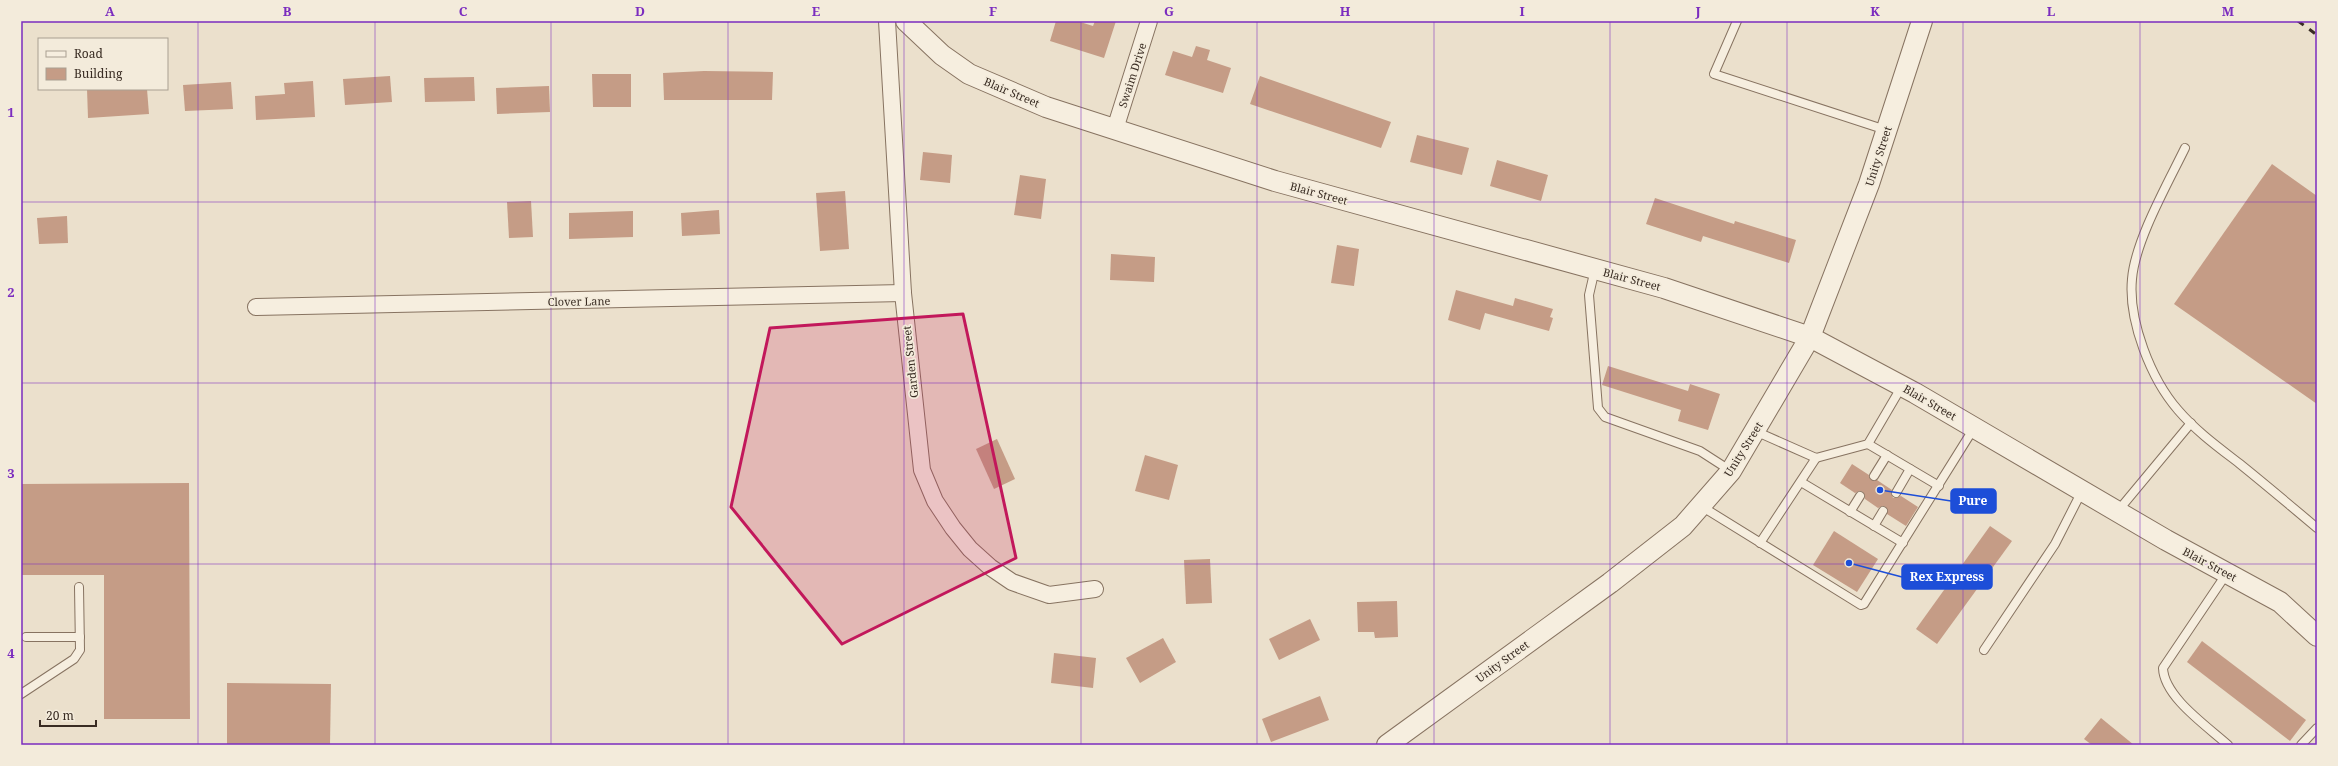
<svg xmlns="http://www.w3.org/2000/svg" width="2338" height="766" viewBox="0 0 2338 766" font-family="'Noto Serif',serif">
<style>
.building{fill:#c59c86}
.lines{fill:none;stroke-linecap:round;stroke-linejoin:round}
.service-casing{stroke:#877361;stroke-width:10}
.minor-casing{stroke:#877361;stroke-width:18}
.tertiary-casing{stroke:#877361;stroke-width:22}
.service{stroke:#f6eedf;stroke-width:8}
.minor{stroke:#f6eedf;stroke-width:16}
.tertiary{stroke:#f6eedf;stroke-width:20}
.rail{stroke:#392c23;stroke-width:3;stroke-dasharray:7 7;stroke-linecap:butt}
.marked{fill:#c2185b;fill-opacity:0.2;stroke:#c2185b;stroke-width:3;stroke-linejoin:round}
.grid{fill:none;stroke:#7b2cbf;stroke-width:1;stroke-opacity:0.55}
.labels{text-anchor:middle;dominant-baseline:central;stroke-width:3.5;stroke-linejoin:round;paint-order:stroke}
.street-label{font-size:11px;fill:#392c23;stroke:#f3ebdb}
.leader{fill:none;stroke:#1d4ed8;stroke-width:1.5}
.callout-dot{fill:#1d4ed8;stroke:#f3ebdb;stroke-width:1.5}
.callout{fill:#1d4ed8;stroke:#1d4ed8;stroke-width:1.5}
.callout-label{font-size:12px;text-anchor:middle;font-weight:bold;fill:#fff}
.neatline{fill:none;stroke:#7b2cbf;stroke-width:1.5}
.grid-label{font-size:13px;text-anchor:middle;font-weight:bold;fill:#7b2cbf}
</style>
<rect width="100%" height="100%" fill="#ebe0cc"/>
<g class="building">
<polygon points="1056,21 1077,21 1093,26 1095,21 1116,21 1104,58 1050,41"/>
<polygon points="1196,46 1210,50 1207,60 1231,68 1223,93 1165,75 1173,51 1192,57"/>
<polygon points="704,71 773,72 772,100 664,100 663,73"/>
<polygon points="592,74 631,74 631,107 593,107"/>
<polygon points="390,76 392,102 345,105 343,79"/>
<polygon points="1260,76 1391,122 1381,148 1250,104"/>
<polygon points="474,77 475,101 425,102 424,78"/>
<polygon points="313,81 315,117 256,120 255,96 285,94 284,83"/>
<polygon points="231,82 233,109 185,111 183,85"/>
<polygon points="549,86 550,112 497,114 496,88"/>
<polygon points="87,89 147,89 149,114 88,118"/>
<polygon points="1417,135 1469,148 1462,175 1410,162"/>
<polygon points="923,152 952,155 950,183 920,180"/>
<polygon points="1497,160 1548,175 1541,201 1490,186"/>
<polygon points="2272,164 2317,196 2317,404 2174,304"/>
<polygon points="1020,175 1046,179 1041,219 1014,215"/>
<polygon points="845,191 849,249 820,251 816,193"/>
<polygon points="1655,198 1734,224 1735,221 1796,240 1789,263 1703,236 1701,242 1646,224"/>
<polygon points="531,201 533,237 509,238 507,202"/>
<polygon points="719,210 720,234 682,236 681,213"/>
<polygon points="633,211 633,237 569,239 569,213"/>
<polygon points="67,216 68,243 39,244 37,218"/>
<polygon points="1337,245 1359,249 1354,286 1331,283"/>
<polygon points="1111,254 1155,257 1154,282 1110,280"/>
<polygon points="1456,290 1513,306 1515,298 1553,309 1550,317 1553,318 1549,331 1485,313 1480,330 1448,320"/>
<polygon points="1608,366 1688,391 1690,384 1720,394 1708,430 1678,421 1681,410 1602,385"/>
<polygon points="997,439 1015,479 994,489 976,449"/>
<polygon points="1145,455 1178,465 1169,500 1135,491"/>
<polygon points="1852,464 1869,475 1871,480 1877,480 1892,490 1891,493 1893,498 1896,498 1901,496 1918,507 1906,526 1887,514 1886,507 1883,506 1878,508 1865,499 1863,492 1860,491 1855,493 1840,483"/>
<polygon points="189,483 190,719 104,719 104,575 21,575 21,484"/>
<polygon points="1990,526 2012,541 1937,644 1916,629"/>
<polygon points="1834,531 1878,559 1857,592 1813,565"/>
<polygon points="1210,559 1212,603 1186,604 1184,560"/>
<polygon points="1397,601 1398,637 1375,638 1374,632 1358,632 1357,602"/>
<polygon points="1310,619 1320,640 1279,660 1269,639"/>
<polygon points="1163,638 1176,662 1140,683 1126,658"/>
<polygon points="2202,641 2306,720 2290,741 2187,662"/>
<polygon points="1054,653 1096,658 1093,688 1051,683"/>
<polygon points="227,683 331,684 330,745 227,745"/>
<polygon points="1320,696 1329,720 1271,742 1262,719"/>
<polygon points="2101,718 2134,745 2092,745 2084,739"/>
</g>
<g class="lines">
<defs>
<g id="service">
<polyline points="1737,21 1714,74 1886,130"/>
<path d="M 2185,148 C 2168,183 2135,241 2132,279 C 2128,321 2151,379 2178,410 C 2196,431 2218,447 2240,464 C 2266,485 2291,506 2317,528"/>
<polyline points="1595,269 1589,295 1598,408 1605,417 1700,451 1731,471"/>
<polyline points="1755,431 1816,458 1868,444 1902,386"/>
<polyline points="1868,444 1939,486"/>
<polyline points="1874,476 1887,455"/>
<polyline points="1801,482 1903,543"/>
<polyline points="1896,493 1910,469"/>
<polyline points="1701,506 1861,605 1864,604 1974,428"/>
<polyline points="1850,512 1860,496"/>
<polyline points="2117,512 2191,423"/>
<polyline points="1874,526 1883,511"/>
<polyline points="1760,543 1816,458"/>
<path d="M 2227,573 L 2163,668 C 2164,697 2207,726 2228,745"/>
<polyline points="26,637 80,637"/>
<polyline points="1984,650 2055,544 2082,491"/>
<polyline points="21,694 74,659 80,650 79,587"/>
<polyline points="2301,745 2317,728"/>
</g>
<g id="minor">
<polyline points="887,21 903,293 922,470 935,501 953,528 970,549 990,567 1012,582 1049,595 1095,589"/>
<polyline points="1115,129 1149,21"/>
<polyline points="256,307 903,293"/>
</g>
<g id="tertiary">
<polyline points="906,21 942,55 969,74 1046,107 1275,181 1664,288 1810,337 1915,393 2166,540 2280,602 2317,636"/>
<polyline points="1387,745 1610,583 1683,526 1731,471 1810,337 1869,184 1922,21"/>
</g>
</defs>
<use href="#service" class="service-casing"/>
<use href="#minor" class="minor-casing"/>
<use href="#tertiary" class="tertiary-casing"/>
<use href="#service" class="service"/>
<use href="#minor" class="minor"/>
<use href="#tertiary" class="tertiary"/>
<g class="rail">
<polyline points="2298,21 2317,35"/>
<polyline points="2316,21 2317,22"/>
</g>
</g>
<path class="marked" d="M 963,314 L 1016,558 L 842,644 L 731,507 L 770,328 Z"/>
<path class="grid" d="M 198,21 L 198,745M 375,21 L 375,745M 551,21 L 551,745M 728,21 L 728,745M 904,21 L 904,745M 1081,21 L 1081,745M 1257,21 L 1257,745M 1434,21 L 1434,745M 1610,21 L 1610,745M 1787,21 L 1787,745M 1963,21 L 1963,745M 2140,21 L 2140,745M 21,202 L 2317,202M 21,383 L 2317,383M 21,564 L 2317,564"/>
<g class="labels">
<g class="street-label">
<text transform="translate(1132 75) rotate(-72)">Swaim Drive</text>
<text transform="translate(1012 92) rotate(23)">Blair Street</text>
<text transform="translate(1878 156) rotate(-72)">Unity Street</text>
<text transform="translate(1319 193) rotate(15)">Blair Street</text>
<text transform="translate(1632 279) rotate(15)">Blair Street</text>
<text transform="translate(579 301) rotate(-1)">Clover Lane</text>
<text transform="translate(910 362) rotate(-96)">Garden Street</text>
<text transform="translate(1930 402) rotate(30)">Blair Street</text>
<text transform="translate(1743 449) rotate(-58)">Unity Street</text>
<text transform="translate(2210 564) rotate(28)">Blair Street</text>
<text transform="translate(1502 661) rotate(-36)">Unity Street</text>
</g>
</g>
<path class="leader" d="M1880 490L1951 501M1849 563L1902 577"/>
<g class="callout-dot">
<circle cx="1880" cy="490" r="4"/>
<circle cx="1849" cy="563" r="4"/>
</g>
<g class="callout">
<rect x="1951" y="489" width="45" height="24" rx="4"/>
<rect x="1902" y="565" width="90" height="24" rx="4"/>
</g>
<g class="callout-label">
<text x="1973" y="505">Pure</text>
<text x="1947" y="581">Rex Express</text>
</g>
<rect width="2338" height="766" fill="none" stroke="#f3ebdb" stroke-width="44"/>
<rect x="38" y="38" width="130" height="52" fill="#f3ebdb" stroke="#a99f91"/>
<rect x="46" y="51" width="20" height="6" fill="#f6eedf" stroke="#a99f91"/>
<text x="74" y="58" font-size="12" fill="#392c23">Road</text>
<rect x="46" y="68" width="20" height="12" fill="#c59c86" stroke="#a99f91"/>
<text x="74" y="78" font-size="12" fill="#392c23">Building</text>
<path d="M40 720v6h56v-6" fill="none" stroke="#392c23" stroke-width="2"/>
<text x="46" y="720" font-size="12" fill="#392c23" stroke="#f3ebdb" stroke-width="3" paint-order="stroke">20 m</text>
<rect x="22" y="22" width="2294" height="722" class="neatline"/>
<g class="grid-label">
<text x="110" y="16">A</text>
<text x="287" y="16">B</text>
<text x="463" y="16">C</text>
<text x="640" y="16">D</text>
<text x="816" y="16">E</text>
<text x="993" y="16">F</text>
<text x="1169" y="16">G</text>
<text x="1345" y="16">H</text>
<text x="1522" y="16">I</text>
<text x="1698" y="16">J</text>
<text x="1875" y="16">K</text>
<text x="2051" y="16">L</text>
<text x="2228" y="16">M</text>
<text x="11" y="117">1</text>
<text x="11" y="297">2</text>
<text x="11" y="478">3</text>
<text x="11" y="658">4</text>
</g>
</svg>
